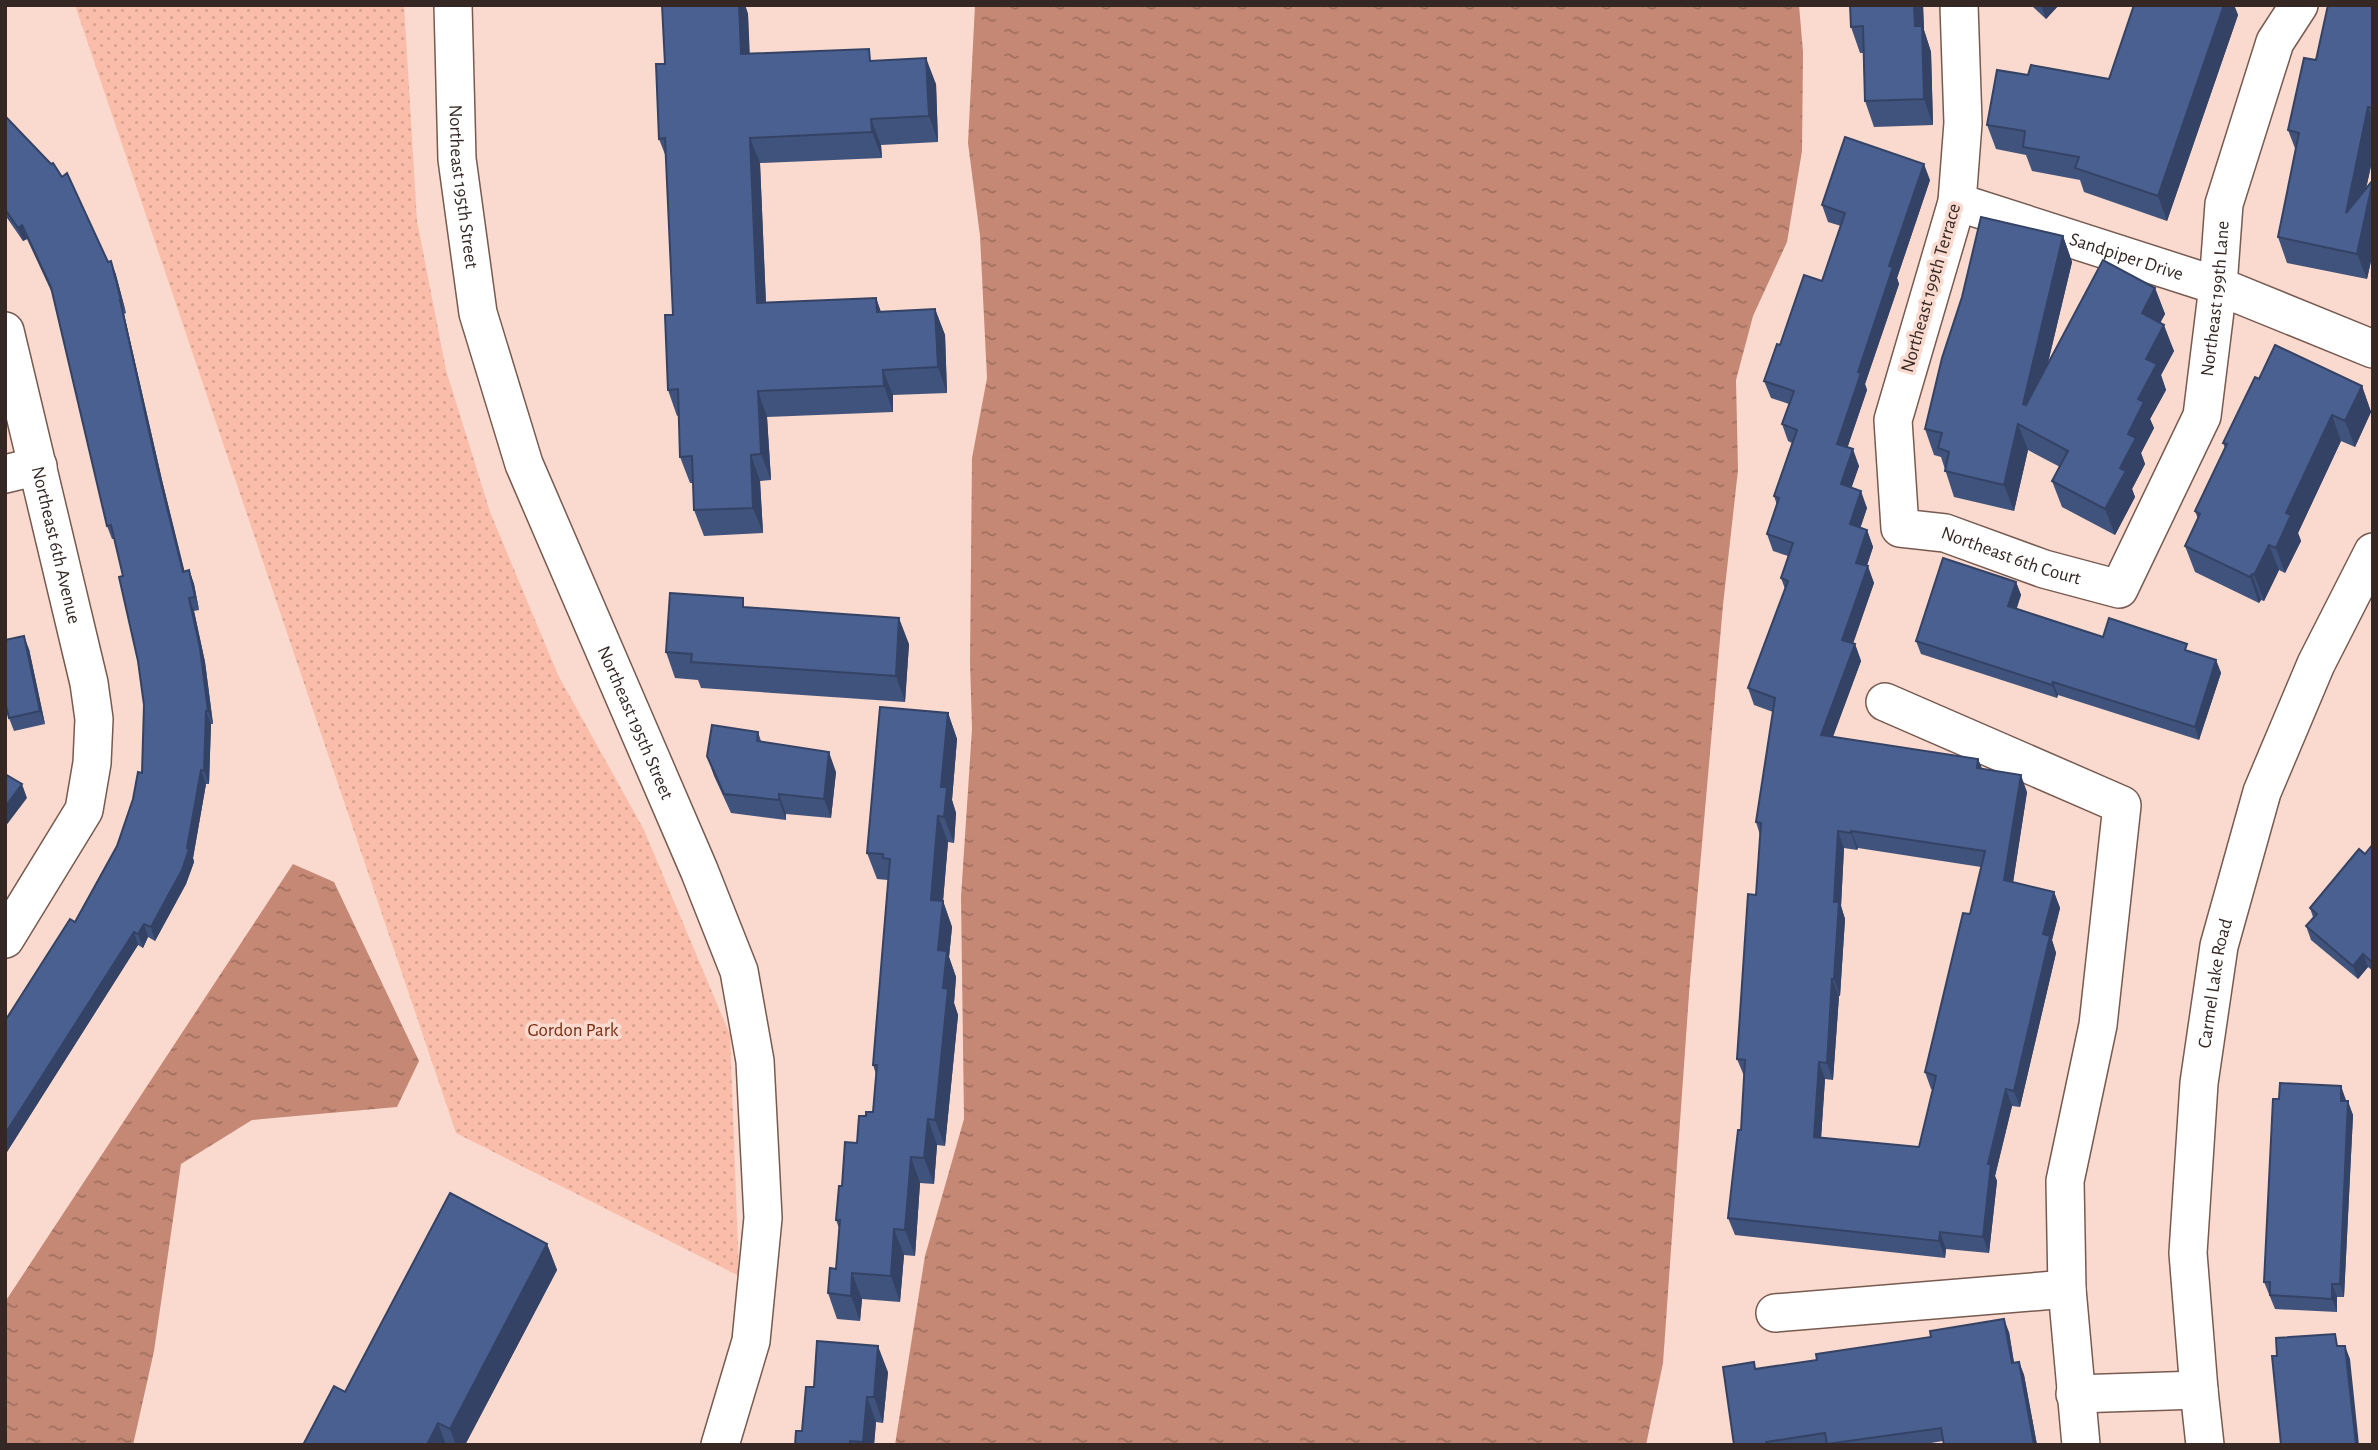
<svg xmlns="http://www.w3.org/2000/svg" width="2378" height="1450" viewBox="0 0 2378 1450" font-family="'Alegreya Sans',sans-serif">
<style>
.grass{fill:url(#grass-dots)}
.water{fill:url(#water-ripples)}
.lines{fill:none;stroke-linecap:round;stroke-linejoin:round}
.minor-casing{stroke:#775b51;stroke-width:40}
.minor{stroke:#fff;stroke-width:37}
.wall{fill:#40537c;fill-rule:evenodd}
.shaded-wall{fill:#344365}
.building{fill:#4a6090;stroke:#344365;stroke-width:2;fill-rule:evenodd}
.labels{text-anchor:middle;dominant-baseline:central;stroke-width:7;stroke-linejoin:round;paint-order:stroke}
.street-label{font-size:19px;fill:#352824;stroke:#fad9ce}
.park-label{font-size:19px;fill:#782d13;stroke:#fad9ce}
</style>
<defs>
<pattern id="grass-dots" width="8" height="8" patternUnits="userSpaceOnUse" patternTransform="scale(1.75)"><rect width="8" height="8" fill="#f9bda9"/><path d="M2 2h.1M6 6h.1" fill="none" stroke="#d6a291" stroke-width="1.8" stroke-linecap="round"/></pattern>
<pattern id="water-ripples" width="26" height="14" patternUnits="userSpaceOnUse" patternTransform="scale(1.75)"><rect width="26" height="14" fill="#c58874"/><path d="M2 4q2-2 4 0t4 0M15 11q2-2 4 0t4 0" fill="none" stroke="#a16f5f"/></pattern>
</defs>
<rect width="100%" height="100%" fill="#fad9ce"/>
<polygon class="grass" points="75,5 404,5 417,221 446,370 490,512 558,675 644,830 730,1035 739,1276 456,1133"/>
<g class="water">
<polygon points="975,5 1799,5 1803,52 1802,151 1787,242 1753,316 1736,380 1738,470 1723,605 1690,980 1663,1363 1646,1445 895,1445 925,1256 964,1119 961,897 972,729 970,662 972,458 987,378 980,236 968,143"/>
<polygon points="293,864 334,882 419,1061 397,1107 252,1120 181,1164 154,1351 133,1445 5,1445 5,1302"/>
</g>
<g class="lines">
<defs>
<g id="minor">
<path id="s1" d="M 453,5 L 457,159 L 478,313 L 524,464 L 699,870 L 739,971 L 755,1061 L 763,1218 L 751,1341 L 720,1445"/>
<path id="s2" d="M 1959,5 L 1963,123 L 1957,202 L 1893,420 L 1900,528 L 1945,533 L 2044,569 L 2119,589 L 2202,416 L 2218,286 L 2224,204 L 2275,42 L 2299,5"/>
<path id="s3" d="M 1957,202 L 2218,286 L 2373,349"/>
<path id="s4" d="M 5,331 L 89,683 L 94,719 L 92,763 L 84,810 L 5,939"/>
<polyline points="5,474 38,466"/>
<polyline points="1885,702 2122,805 2098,1025 2065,1181 2067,1289 2081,1445"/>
<polyline points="1775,1313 2067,1289"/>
<polyline points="2075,1394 2199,1390"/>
<path id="s5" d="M 2205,1445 L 2199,1390 L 2188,1253 L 2199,1083 L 2219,946 L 2262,792 L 2316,664 L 2373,552"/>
</g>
</defs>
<use href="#minor" class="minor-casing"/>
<use href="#minor" class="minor"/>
</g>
<g class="wall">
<polygon points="662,5 745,5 748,14 749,54 873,61 936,84 938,142 881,145 882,158 760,163 766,303 876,298 881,312 935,309 945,335 947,393 893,395 893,412 767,417 771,480 760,481 763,533 704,536 694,510 693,483 690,483 680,457 679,415 677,416 668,390 673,315 666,157 659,139 665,64"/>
<polygon points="1923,5 1924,30 1931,52 1933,125 1874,127 1865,101 1863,53 1860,53 1851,27"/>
<polygon points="2031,5 2059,5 2046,19"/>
<polygon points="2134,5 2234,5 2238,15 2167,221 2084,192 2080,180 2032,171 2026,155 1996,149 1987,125 2028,75 2109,79"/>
<polygon points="2373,5 2373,157 2366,188 2373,180 2373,252 2367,279 2287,263 2278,237 2296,151 2288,130 2316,60"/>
<polygon points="5,116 108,262 111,261 116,275 126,313 124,314 162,480 184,571 189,570 194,584 199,610 194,611 205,662 213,724 211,724 209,784 206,784 193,858 194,862 186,884 155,941 148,937 143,948 138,945 5,1155 5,1021 75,922 117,846 142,773 144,705 138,661 123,576 115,539 112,539 107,526 52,293 27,239 23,241 5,215"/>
<path d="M 1930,180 L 1897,278 L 1899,284 L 1865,384 L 1867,390 L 1847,448 L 1859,466 L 1851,488 L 1867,508 L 1860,528 L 1867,530 L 1873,547 L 1867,566 L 1874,583 L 1853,644 L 1855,644 L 1861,661 L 1833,737 L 1978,759 L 1982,769 L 2027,792 L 2013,882 L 2054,892 L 2060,908 L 2052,940 L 2056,953 L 2020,1107 L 2012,1106 L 1995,1176 L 1997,1181 L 1989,1253 L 1946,1249 L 1945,1258 L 1735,1235 L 1728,1218 L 1741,1130 L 1744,1076 L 1737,1059 L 1756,895 L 1760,835 L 1756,822 L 1773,712 L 1754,705 L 1748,688 L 1785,589 L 1781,578 L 1788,556 L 1773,551 L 1767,534 L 1777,505 L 1774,496 L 1792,443 L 1788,441 L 1782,424 L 1789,404 L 1771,398 L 1764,381 L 1780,345 L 1822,281 L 1841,226 L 1828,222 L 1822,205 ZM 1844,848 L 1857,850 L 1858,848 L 1981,867 L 1970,914 L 1925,1072 L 1931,1089 L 1933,1090 L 1919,1147 L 1821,1138 L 1825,1079 L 1833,1080 L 1839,996 L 1840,996 L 1845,919 L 1841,906 Z"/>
<polygon points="2063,236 2072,262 2048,363 2155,288 2165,314 2160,322 2174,351 2161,375 2166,390 2150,419 2154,428 2141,453 2145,464 2132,489 2135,497 2115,535 2062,507 2052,481 2060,467 2028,450 2014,511 1954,497 1941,457 1934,455 1925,429"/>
<polygon points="2259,379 2362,386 2371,412 2355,447 2341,441 2298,533 2301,541 2285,573 2279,570 2264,601 2261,600 2259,603 2195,572 2185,546 2198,519 2195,511 2225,448 2223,443"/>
<polygon points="2016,582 2021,595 2016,609 2103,637 2190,652 2216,660 2221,673 2199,740 2058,695 2057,698 1921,654 1916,641"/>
<polygon points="746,607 909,644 905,702 701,688 698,680 675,678 666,652"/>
<polygon points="29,649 45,724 14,731 9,718"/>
<polygon points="948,713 957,739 952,800 956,813 954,843 948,842 943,901 952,927 949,957 956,977 954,1003 958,1015 945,1146 937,1145 934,1184 920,1183 915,1256 904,1255 900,1302 862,1299 860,1321 837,1319 828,1293 836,1269 839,1228 836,1220 842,1186 866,1116 873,1112 876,1074 873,1065 888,880 877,879 867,853"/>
<polygon points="758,732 761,741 836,772 831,818 786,814 786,820 731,813 714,776 707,756"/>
<polygon points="2373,844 2373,971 2368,967 2358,979 2311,940 2306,926 2313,917 2310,908 2365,854"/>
<polygon points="2346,1100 2353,1115 2344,1297 2337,1297 2337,1312 2275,1309 2264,1282"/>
<polygon points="547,1244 557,1270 465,1445 303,1445 345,1392"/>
<polygon points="2009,1332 2014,1362 2019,1362 2024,1375 2037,1445 1944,1445 1943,1441 1919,1445 1734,1445 1756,1369"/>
<polygon points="888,1372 883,1423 876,1422 874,1445 795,1445 802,1431 814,1387"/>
</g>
<g class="shaded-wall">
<polygon points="737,5 745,5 748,14 751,80 741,54"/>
<polygon points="1914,5 1923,5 1924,30 1931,52 1933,125 1924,99 1915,26"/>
<polygon points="2041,5 2059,5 2046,19"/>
<polygon points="2224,5 2234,5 2238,15 2167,221 2158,196"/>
<polygon points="926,58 936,84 938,142 929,116"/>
<polygon points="2368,107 2373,119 2373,157 2355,239 2346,213"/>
<polygon points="871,119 881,145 882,158 872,132"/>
<polygon points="750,138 760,163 767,329 757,303"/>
<polygon points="1924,164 1930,180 1897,278 1899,284 1865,384 1867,390 1843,461 1837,444 1889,266"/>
<polygon points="2373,182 2373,252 2367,279 2357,254"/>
<polygon points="22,225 27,239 23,241 18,228"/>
<polygon points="2063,236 2072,262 2032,429 2023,404"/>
<polygon points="111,261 116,275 126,313 121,300"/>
<polygon points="2155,288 2165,314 2152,339 2142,313"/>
<polygon points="876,298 885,324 877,312"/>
<polygon points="120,300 124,314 162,480 188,585 183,572 157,467"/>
<polygon points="935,309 945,335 947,393 938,367"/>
<polygon points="2164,325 2174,351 2161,375 2166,390 2150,419 2154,428 2141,453 2145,464 2132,489 2135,497 2115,535 2105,509 2138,399 2146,359"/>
<polygon points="883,370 893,395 893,412 884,386"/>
<polygon points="2362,386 2371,412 2355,447 2345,421"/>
<polygon points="758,391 767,417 771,480 761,454"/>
<polygon points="2332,415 2341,441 2298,533 2301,541 2285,573 2276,548 2286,513"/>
<polygon points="2018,424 2028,450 2014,511 2004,485"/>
<polygon points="1853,449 1859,466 1847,501 1841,484"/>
<polygon points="751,455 760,481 763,533 753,508"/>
<polygon points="1861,491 1867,508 1856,541 1850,524"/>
<polygon points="1867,530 1873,547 1862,579 1856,563"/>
<polygon points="2269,545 2279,570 2264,601 2254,575"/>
<polygon points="1868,566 1874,583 1848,657 1842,640"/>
<polygon points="189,570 194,584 199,610 195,597"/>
<polygon points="2252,574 2261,600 2259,603 2250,577"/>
<polygon points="2016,582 2021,595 2013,620 2008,606"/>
<polygon points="189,598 194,611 205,662 213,724 208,711"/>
<polygon points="899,618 909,644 905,702 896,676"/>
<polygon points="24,636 29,649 45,724 40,711"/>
<polygon points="1855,644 1861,661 1827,752 1821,735"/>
<polygon points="2216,660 2221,673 2199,740 2195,727"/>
<polygon points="2053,682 2058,695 2057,698 2052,685"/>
<polygon points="206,711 211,724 209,784 204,771"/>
<polygon points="948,713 957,739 952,800 956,813 954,843 944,817 941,787"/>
<polygon points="829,752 836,772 831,818 824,799"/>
<polygon points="1978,759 1985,776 1977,768"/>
<polygon points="201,770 206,784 193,858 194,862 186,884 155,941 151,927 187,848"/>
<polygon points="2021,775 2027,792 2011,896 2004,880"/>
<polygon points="22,784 27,798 5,827 5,807"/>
<polygon points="779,794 786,814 786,820 779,800"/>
<polygon points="938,816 948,842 943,901 952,927 949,957 956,977 954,1003 958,1015 945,1146 935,1120 943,988 931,900"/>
<polygon points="1838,831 1844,848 1841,906 1845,919 1840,996 1834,979 1834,902"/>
<polygon points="1851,831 1858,848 1857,850 1851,833"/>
<polygon points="2054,892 2060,908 2052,940 2056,953 2020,1107 2014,1091 2043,934"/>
<polygon points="144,924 148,937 143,948 138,934"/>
<polygon points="134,932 138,945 5,1155 5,1134"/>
<polygon points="2363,954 2368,967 2358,979 2353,966"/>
<polygon points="1832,979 1839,996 1833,1080 1827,1063"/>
<polygon points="1819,1062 1825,1079 1820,1154 1814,1137"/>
<polygon points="2341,1086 2346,1100 2345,1114 2341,1101"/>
<polygon points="2006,1089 2012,1106 1995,1176 1997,1181 1989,1253 1983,1237 1988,1164"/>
<polygon points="2348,1101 2353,1115 2344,1297 2340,1284"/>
<polygon points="928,1119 937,1145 934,1184 924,1158"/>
<polygon points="911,1157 920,1183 915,1256 905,1230"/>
<polygon points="894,1229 904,1255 900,1302 891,1276"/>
<polygon points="1940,1232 1946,1249 1945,1258 1939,1241"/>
<polygon points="547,1244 557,1270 465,1445 456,1445 450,1429"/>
<polygon points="852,1273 862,1299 860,1321 851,1296"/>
<polygon points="2332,1284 2337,1297 2337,1312 2332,1299"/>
<polygon points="2004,1319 2009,1332 2016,1376 2012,1363"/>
<polygon points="878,1346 888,1372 883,1423 874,1397"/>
<polygon points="2345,1346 2350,1359 2359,1445 2356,1445"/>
<polygon points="2019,1362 2024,1375 2037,1445 2034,1445"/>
<polygon points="867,1397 876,1422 874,1445 864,1445 863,1442"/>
<polygon points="438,1423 446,1445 427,1445"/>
</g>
<g class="building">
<polygon points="662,5 739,5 741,54 869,49 870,61 926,58 929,116 871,119 872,132 750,138 757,303 876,298 877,312 935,309 938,367 883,370 884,386 758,391 761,454 751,455 753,508 694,510 692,456 680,457 678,389 668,390 665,315 673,315 665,138 659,139 656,64 665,64"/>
<polygon points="1850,5 1914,5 1915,26 1922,26 1924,99 1865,101 1863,26 1851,27"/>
<polygon points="2134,5 2224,5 2158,196 2075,168 2079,157 2023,147 2025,131 1987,125 1997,70 2028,75 2031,65 2109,79"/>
<polygon points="2328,5 2373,5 2373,108 2368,107 2346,213 2373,180 2357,254 2278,237 2299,133 2288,130 2304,58 2316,60"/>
<polygon points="5,116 51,164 53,163 62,177 67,173 108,262 111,261 121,300 120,300 157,467 183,572 189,570 195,597 189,598 200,648 208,711 206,711 204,771 201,770 187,848 189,849 182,870 151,927 144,924 138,934 134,932 5,1134 5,1021 70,919 75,922 117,846 133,799 138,772 142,773 144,705 138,661 119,577 123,576 111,525 107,526 51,287 22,225 18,228 5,209"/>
<path d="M 1845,137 L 1924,164 L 1889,266 L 1893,267 L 1858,372 L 1861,373 L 1837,444 L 1853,449 L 1841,484 L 1861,491 L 1850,524 L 1867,530 L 1856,563 L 1868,566 L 1842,640 L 1855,644 L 1821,735 L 1978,759 L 1977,768 L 2021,775 L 2004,880 L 2054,892 L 2043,934 L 2050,936 L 2014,1091 L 2006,1089 L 1988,1164 L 1991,1164 L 1983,1237 L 1940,1232 L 1939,1241 L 1728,1218 L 1738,1130 L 1741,1130 L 1745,1060 L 1737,1059 L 1748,894 L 1756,895 L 1761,823 L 1756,822 L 1775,698 L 1748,688 L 1788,581 L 1781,578 L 1793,543 L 1767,534 L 1779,498 L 1774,496 L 1797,430 L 1782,424 L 1794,391 L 1764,381 L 1777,344 L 1780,345 L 1804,275 L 1822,281 L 1845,213 L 1822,205 ZM 1838,831 L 1851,833 L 1851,831 L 1985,851 L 1970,914 L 1963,913 L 1925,1072 L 1936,1076 L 1919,1147 L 1814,1137 L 1819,1062 L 1827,1063 L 1832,979 L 1834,979 L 1839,902 L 1834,902 Z"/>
<polygon points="1981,217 2063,236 2023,404 2026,405 2103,260 2155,288 2142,313 2164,325 2146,359 2157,364 2138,399 2144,402 2128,434 2136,438 2120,468 2126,471 2105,509 2052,481 2068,451 2018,424 2004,485 1945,471 1949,452 1938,448 1942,433 1925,429 1942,358 1962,297"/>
<polygon points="2275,345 2362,386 2345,421 2332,415 2286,513 2291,515 2276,548 2269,545 2254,575 2252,574 2250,577 2185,546 2200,514 2195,511 2227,444 2223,443 2255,377 2259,379"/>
<polygon points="1943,558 2016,582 2008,606 2103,637 2109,618 2187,644 2185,650 2216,660 2195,727 2053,682 2052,685 1916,641"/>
<polygon points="670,593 743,598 743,607 899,618 896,676 691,662 692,654 666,652"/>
<polygon points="24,636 40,711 9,718 5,702 5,640"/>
<polygon points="880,707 948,713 941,787 947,787 944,817 938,816 931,900 943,901 938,950 947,951 943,988 948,989 935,1120 928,1119 924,1158 911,1157 905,1230 894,1229 891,1276 852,1273 851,1296 828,1293 830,1268 836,1269 840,1220 836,1220 839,1186 842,1186 845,1142 857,1143 859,1116 866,1116 866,1112 873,1112 877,1065 873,1065 890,859 883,858 883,854 867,853"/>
<polygon points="712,725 758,732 757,741 829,752 824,799 779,794 779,800 724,794 707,756"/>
<polygon points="5,774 22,784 5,807"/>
<polygon points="2373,844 2373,963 2363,954 2353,966 2306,926 2317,914 2310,908 2359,849 2365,854"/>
<polygon points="2280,1083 2341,1086 2341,1101 2348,1101 2340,1284 2332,1284 2332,1299 2270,1295 2270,1282 2264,1282 2273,1099 2279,1099"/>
<polygon points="450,1193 547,1244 450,1429 438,1423 427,1445 303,1445 334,1386 345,1392"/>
<polygon points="2004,1319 2012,1363 2019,1362 2034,1445 1944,1445 1941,1428 1827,1444 1825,1433 1766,1442 1766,1445 1734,1445 1723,1367 1754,1362 1755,1369 1817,1360 1816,1354 1931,1337 1930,1331"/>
<polygon points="2335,1334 2337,1346 2345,1346 2356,1445 2281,1445 2272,1356 2277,1356 2276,1338"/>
<polygon points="817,1341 878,1346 874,1397 867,1397 863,1442 850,1441 850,1445 795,1445 796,1431 802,1431 806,1387 814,1387"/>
</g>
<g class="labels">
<g class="street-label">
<text stroke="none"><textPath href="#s1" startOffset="182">Northeast 195th Street</textPath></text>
<text stroke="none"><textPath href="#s3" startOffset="178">Sandpiper Drive</textPath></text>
<text transform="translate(1931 288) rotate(-74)">Northeast 199th Terrace</text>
<text stroke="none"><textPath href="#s2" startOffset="1071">Northeast 199th Lane</textPath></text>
<text stroke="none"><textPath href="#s4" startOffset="220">Northeast 6th Avenue</textPath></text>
<text stroke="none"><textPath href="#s2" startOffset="648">Northeast 6th Court</textPath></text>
<text stroke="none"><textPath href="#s1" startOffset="749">Northeast 195th Street</textPath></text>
<text stroke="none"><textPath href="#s5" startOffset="464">Carmel Lake Road</textPath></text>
</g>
<g class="park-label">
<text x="573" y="1030">Gordon Park</text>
</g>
</g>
<rect width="2378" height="1450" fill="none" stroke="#352824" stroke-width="14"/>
</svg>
